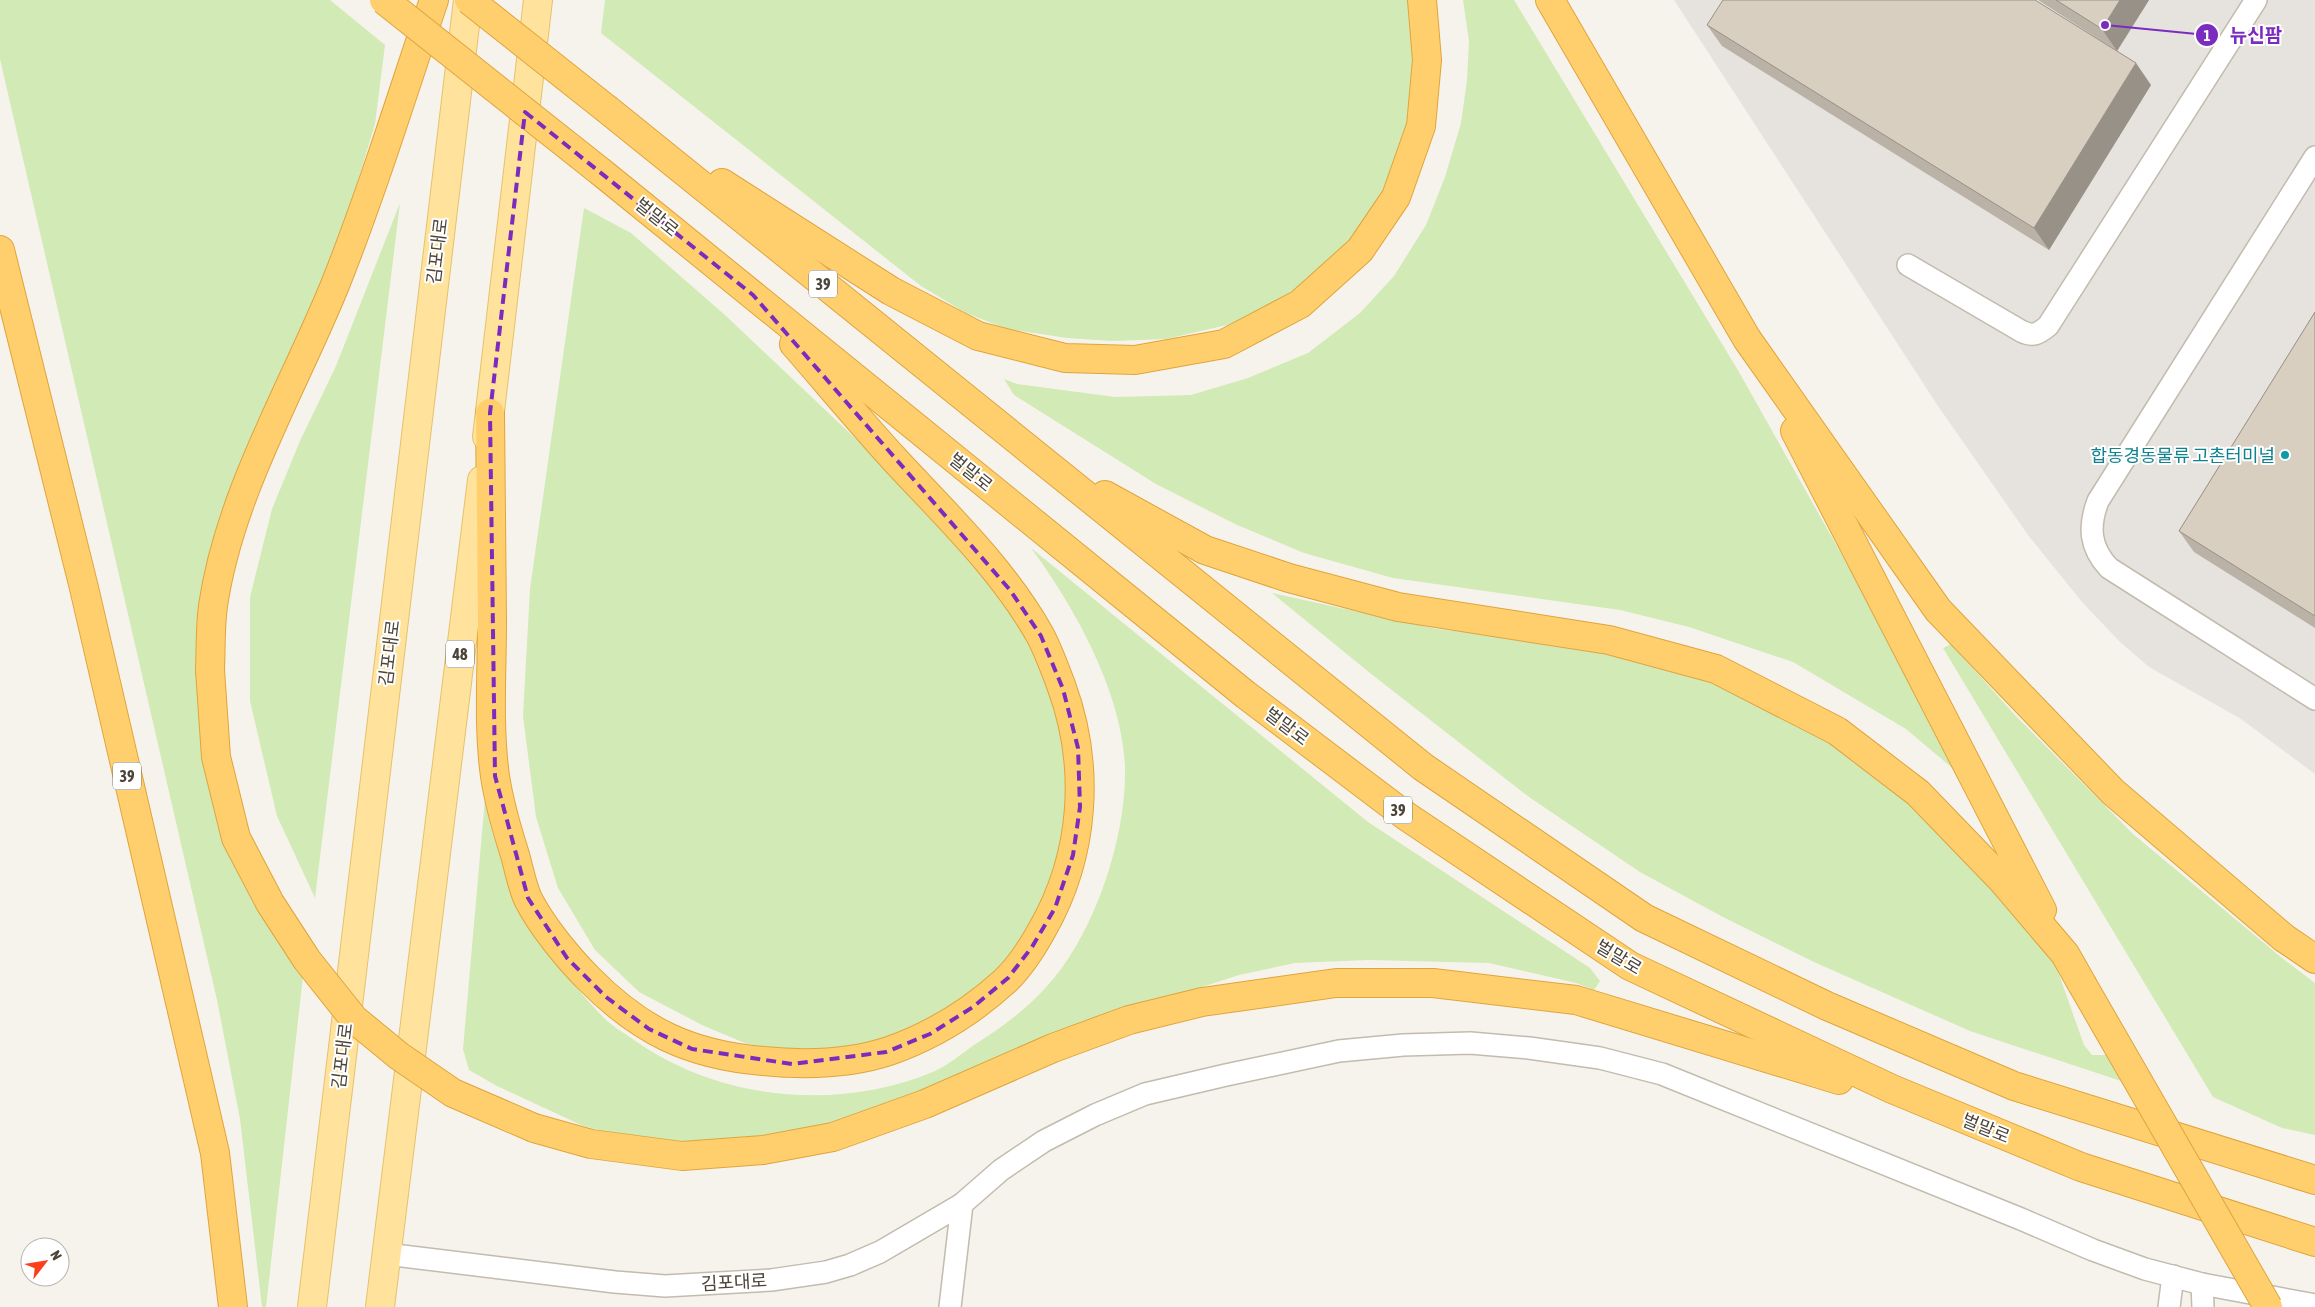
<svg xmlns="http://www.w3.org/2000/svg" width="2315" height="1307" viewBox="0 0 2315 1307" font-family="'Asap Condensed','Noto Sans KR',sans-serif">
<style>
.industrial{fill:#e6e2dd}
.green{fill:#d2eab5}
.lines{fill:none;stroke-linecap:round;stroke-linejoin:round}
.lane-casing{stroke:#c2bbae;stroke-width:24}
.primary-casing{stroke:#e6c16a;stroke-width:30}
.highway-casing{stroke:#e0a43c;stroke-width:30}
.lane{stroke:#fff;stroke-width:21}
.primary{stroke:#ffe39c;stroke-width:28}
.highway{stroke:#ffcf6e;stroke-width:28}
.highway-bridge-casing{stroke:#e0a43c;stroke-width:30;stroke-linecap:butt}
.highway-bridge{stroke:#ffcf6e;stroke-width:28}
.wall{fill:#bab2a6}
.shaded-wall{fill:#979187}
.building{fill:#d8cfc1;stroke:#979187}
.marked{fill:none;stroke:#7b2cbf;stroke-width:4;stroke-dasharray:10 6;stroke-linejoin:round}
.culture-dot{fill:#0f9aa8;stroke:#fff;stroke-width:2}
.labels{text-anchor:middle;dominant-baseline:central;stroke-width:4;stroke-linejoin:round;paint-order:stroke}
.shield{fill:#fff;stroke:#817c74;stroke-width:1}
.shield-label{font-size:16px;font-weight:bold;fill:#4b4439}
.street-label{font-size:18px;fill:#4b4439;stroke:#fff}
.culture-label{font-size:18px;fill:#0d838f;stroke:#fff;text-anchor:end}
.leader{fill:none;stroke:#7b2cbf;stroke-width:2}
.callout-dot{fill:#7b2cbf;stroke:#fff;stroke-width:2}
.mark-label{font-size:15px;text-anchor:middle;font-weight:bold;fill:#fff}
.callout-label{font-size:19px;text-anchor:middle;font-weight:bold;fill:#7b2cbf;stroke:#fff;stroke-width:4;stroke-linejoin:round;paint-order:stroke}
</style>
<rect width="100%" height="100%" fill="#f6f3ec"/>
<polygon class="industrial" points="1674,0 2315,0 2315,774 2241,719 2149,667 2120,642 2082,602 2028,535 1938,406"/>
<g class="green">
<polygon points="0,0 330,0 385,45 375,124 340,239 209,621 224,807 303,976 266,1307 262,1307 240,1119 217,1000 0,59"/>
<polygon points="605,0 1414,0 1421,36 1406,137 1378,201 1351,245 1311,278 1268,308 1227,325 1166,339 1112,341 1067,338 1007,329 966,313 921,286 601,33"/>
<polygon points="1463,0 1514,0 1739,372 1970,783 1906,729 1793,662 1689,627 1620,610 1393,578 1304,553 1235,524 1156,484 1014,395 1004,379 1017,384 1115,397 1191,395 1248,378 1308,353 1360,313 1394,276 1426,225 1445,177 1461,123 1467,80 1469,41"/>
<polygon points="400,203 315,898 277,816 250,701 250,597 272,509 300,441 336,366"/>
<polygon points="584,208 631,233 725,315 876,458 929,509 1040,641 1078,781 1045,920 973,997 886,1042 832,1050 792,1052 747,1044 702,1025 639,992 595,950 558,888 536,817 523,716 530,589"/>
<path d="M 1031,548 L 1368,822 L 1590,968 L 1600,981 L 1594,990 L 1576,983 L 1489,963 L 1368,960 L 1295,963 L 1239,975 L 1140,1007 L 771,1152 L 622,1137 L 581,1125 L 497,1086 L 469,1070 L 463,1049 L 485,799 C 488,812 490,827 495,841 C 515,901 559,973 604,1018 C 612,1026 624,1033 634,1040 C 719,1100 836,1112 933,1072 C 947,1066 961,1054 974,1045 C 1004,1026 1031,1006 1054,978 C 1097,926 1127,834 1125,766 C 1122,692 1074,606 1031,548 Z"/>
<polygon points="1272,593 1437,629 1575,645 1694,672 1796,718 1905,792 2051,952 2084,1045 2092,1055 2106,1055 2121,1081 1970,1031 1814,962 1723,917 1640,872 1529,797 1370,673"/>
<polygon points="1951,644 2014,714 2133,834 2282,958 2315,983 2315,1135 2282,1128 2213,1097 1943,648"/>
</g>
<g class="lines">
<defs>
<g id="lane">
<path d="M 2315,157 L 2098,501 C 2088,527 2090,548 2109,568 L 2315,699"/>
<path d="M 1908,265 L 2021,331 C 2033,337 2038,334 2048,326 L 2256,0"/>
<polyline points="386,1254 615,1282 665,1286 771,1280 826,1272 850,1265 880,1252 962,1204 1001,1170 1044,1141 1095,1115 1145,1094 1226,1075 1339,1051 1403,1045 1470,1043 1529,1048 1600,1058 1662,1074 2021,1219 2093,1250 2145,1269 2202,1284 2315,1305"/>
<polyline points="2202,1284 2203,1307"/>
<polyline points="950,1307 962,1204"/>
<polyline points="2169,1307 2173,1276"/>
</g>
<g id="primary">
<polyline points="487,437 538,0"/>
<polyline points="312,1307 468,0"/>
<polyline points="380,1307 482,480"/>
</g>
<g id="highway">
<polyline points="1550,0 1747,339 1938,610 2113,792 2284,938 2315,959"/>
<polyline points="608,110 1423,767 1644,918 1827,1006 2014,1086 2315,1180"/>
<polyline points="601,172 1246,695 1406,816 1630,966 1892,1089 2081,1167 2315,1242"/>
<polyline points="722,183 891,291 978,336 1065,358 1135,360 1224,344 1300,304 1360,250 1396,197 1421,126 1427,60 1422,0"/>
<polyline points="0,250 84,588 215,1153 233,1307"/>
<path d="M 490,413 C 491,483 491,552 492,622 C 492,672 488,726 495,776 C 499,803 507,830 515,855 C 519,869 522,886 528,899 C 541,925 568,958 588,978 C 640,1031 690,1055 763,1061 C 804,1065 850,1064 889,1051 C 932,1036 972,1011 1005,981 C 1020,967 1032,948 1042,930 C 1085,855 1091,766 1061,685 C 1055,669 1048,650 1040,635 C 1003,569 946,515 896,461 C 861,423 828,383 794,344"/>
<polyline points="1795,431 2042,910"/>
<polyline points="1105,495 1205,550 1289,578 1398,607 1609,640 1716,669 1837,731 1918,793 2002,880 2065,954 2082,984"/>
<path d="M 210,670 C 211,649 210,627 213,606 C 229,495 293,388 335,285 C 372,192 402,95 434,0"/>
<polyline points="534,1128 591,1144 682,1156 763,1150 833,1137 925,1104 1053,1048 1129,1020 1202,1002 1336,983 1433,983 1576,1000 1839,1080"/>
</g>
</defs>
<use href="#lane" class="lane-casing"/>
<use href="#primary" class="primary-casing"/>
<use href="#highway" class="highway-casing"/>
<use href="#lane" class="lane"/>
<use href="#primary" class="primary"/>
<use href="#highway" class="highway"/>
<defs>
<g id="highway-bridge">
<polyline points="384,0 601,172"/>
<polyline points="469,0 608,110"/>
<polyline points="210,670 216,757 236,838 270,903 307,960 354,1019 399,1056 453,1093 534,1128"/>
<polyline points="2082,984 2268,1307"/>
</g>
</defs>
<use href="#highway-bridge" class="highway-bridge-casing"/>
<use href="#highway-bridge" class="highway-bridge"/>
</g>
<g class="wall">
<polygon points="2038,0 2149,0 2117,51"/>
<polygon points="1707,25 2151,85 2049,250 1722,46"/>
<polygon points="2315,312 2315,628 2194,552 2179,531"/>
</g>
<g class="shaded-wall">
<polygon points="2120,0 2149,0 2117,51 2102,29"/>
<polygon points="2136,63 2151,85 2049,250 2034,228"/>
</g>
<g class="building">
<polygon points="1723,0 2035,0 2136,63 2034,228 1707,25"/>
<polygon points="2056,0 2120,0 2102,29"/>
<polygon points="2315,312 2315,616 2179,531"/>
</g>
<path class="marked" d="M 525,112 L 753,295 L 1010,590 L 1041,636 L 1063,689 L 1078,748 L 1080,807 L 1073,855 L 1055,908 L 1032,947 L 1008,978 L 973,1007 L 930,1034 L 886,1052 L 792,1064 L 692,1049 L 649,1029 L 606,997 L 567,958 L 528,898 L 495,776 L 490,413 Z"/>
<circle class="culture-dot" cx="2285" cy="455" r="5"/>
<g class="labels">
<g class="shield">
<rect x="809" y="270.5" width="28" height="27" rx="4"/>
<rect x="446" y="640.5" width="28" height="27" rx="4"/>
<rect x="113" y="762.5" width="28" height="27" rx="4"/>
<rect x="1384" y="796.5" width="28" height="27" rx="4"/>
</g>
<g class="shield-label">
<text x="823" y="284">39</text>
<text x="460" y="654">48</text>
<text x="127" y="776">39</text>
<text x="1398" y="810">39</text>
</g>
<g class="street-label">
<text transform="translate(657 217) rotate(39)">벌말로</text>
<text transform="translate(437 251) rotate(-83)">김포대로</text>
<text transform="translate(971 472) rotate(39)">벌말로</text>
<text transform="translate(389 653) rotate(-83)">김포대로</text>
<text transform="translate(1287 726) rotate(37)">벌말로</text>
<text transform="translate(1619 957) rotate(31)">벌말로</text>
<text transform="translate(342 1056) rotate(-83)">김포대로</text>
<text transform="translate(1986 1128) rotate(22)">벌말로</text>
<text transform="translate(734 1282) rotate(-3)">김포대로</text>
</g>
<g class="culture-label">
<text x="2275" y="455">합동경동물류 고촌터미널</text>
</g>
</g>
<path class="leader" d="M2105 25L2207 35"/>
<g class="callout-dot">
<circle cx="2105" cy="25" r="5"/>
<circle cx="2207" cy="35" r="12"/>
</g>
<g class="mark-label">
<text x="2207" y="41">1</text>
</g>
<g class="callout-label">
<text x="2256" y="42">뉴신팜</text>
</g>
<g transform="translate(45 1262) rotate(59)"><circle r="24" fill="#ffffff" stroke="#b7b4b0"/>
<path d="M0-4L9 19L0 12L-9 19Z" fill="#fc3f1d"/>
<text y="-8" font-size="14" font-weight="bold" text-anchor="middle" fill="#4b4439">N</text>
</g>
</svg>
